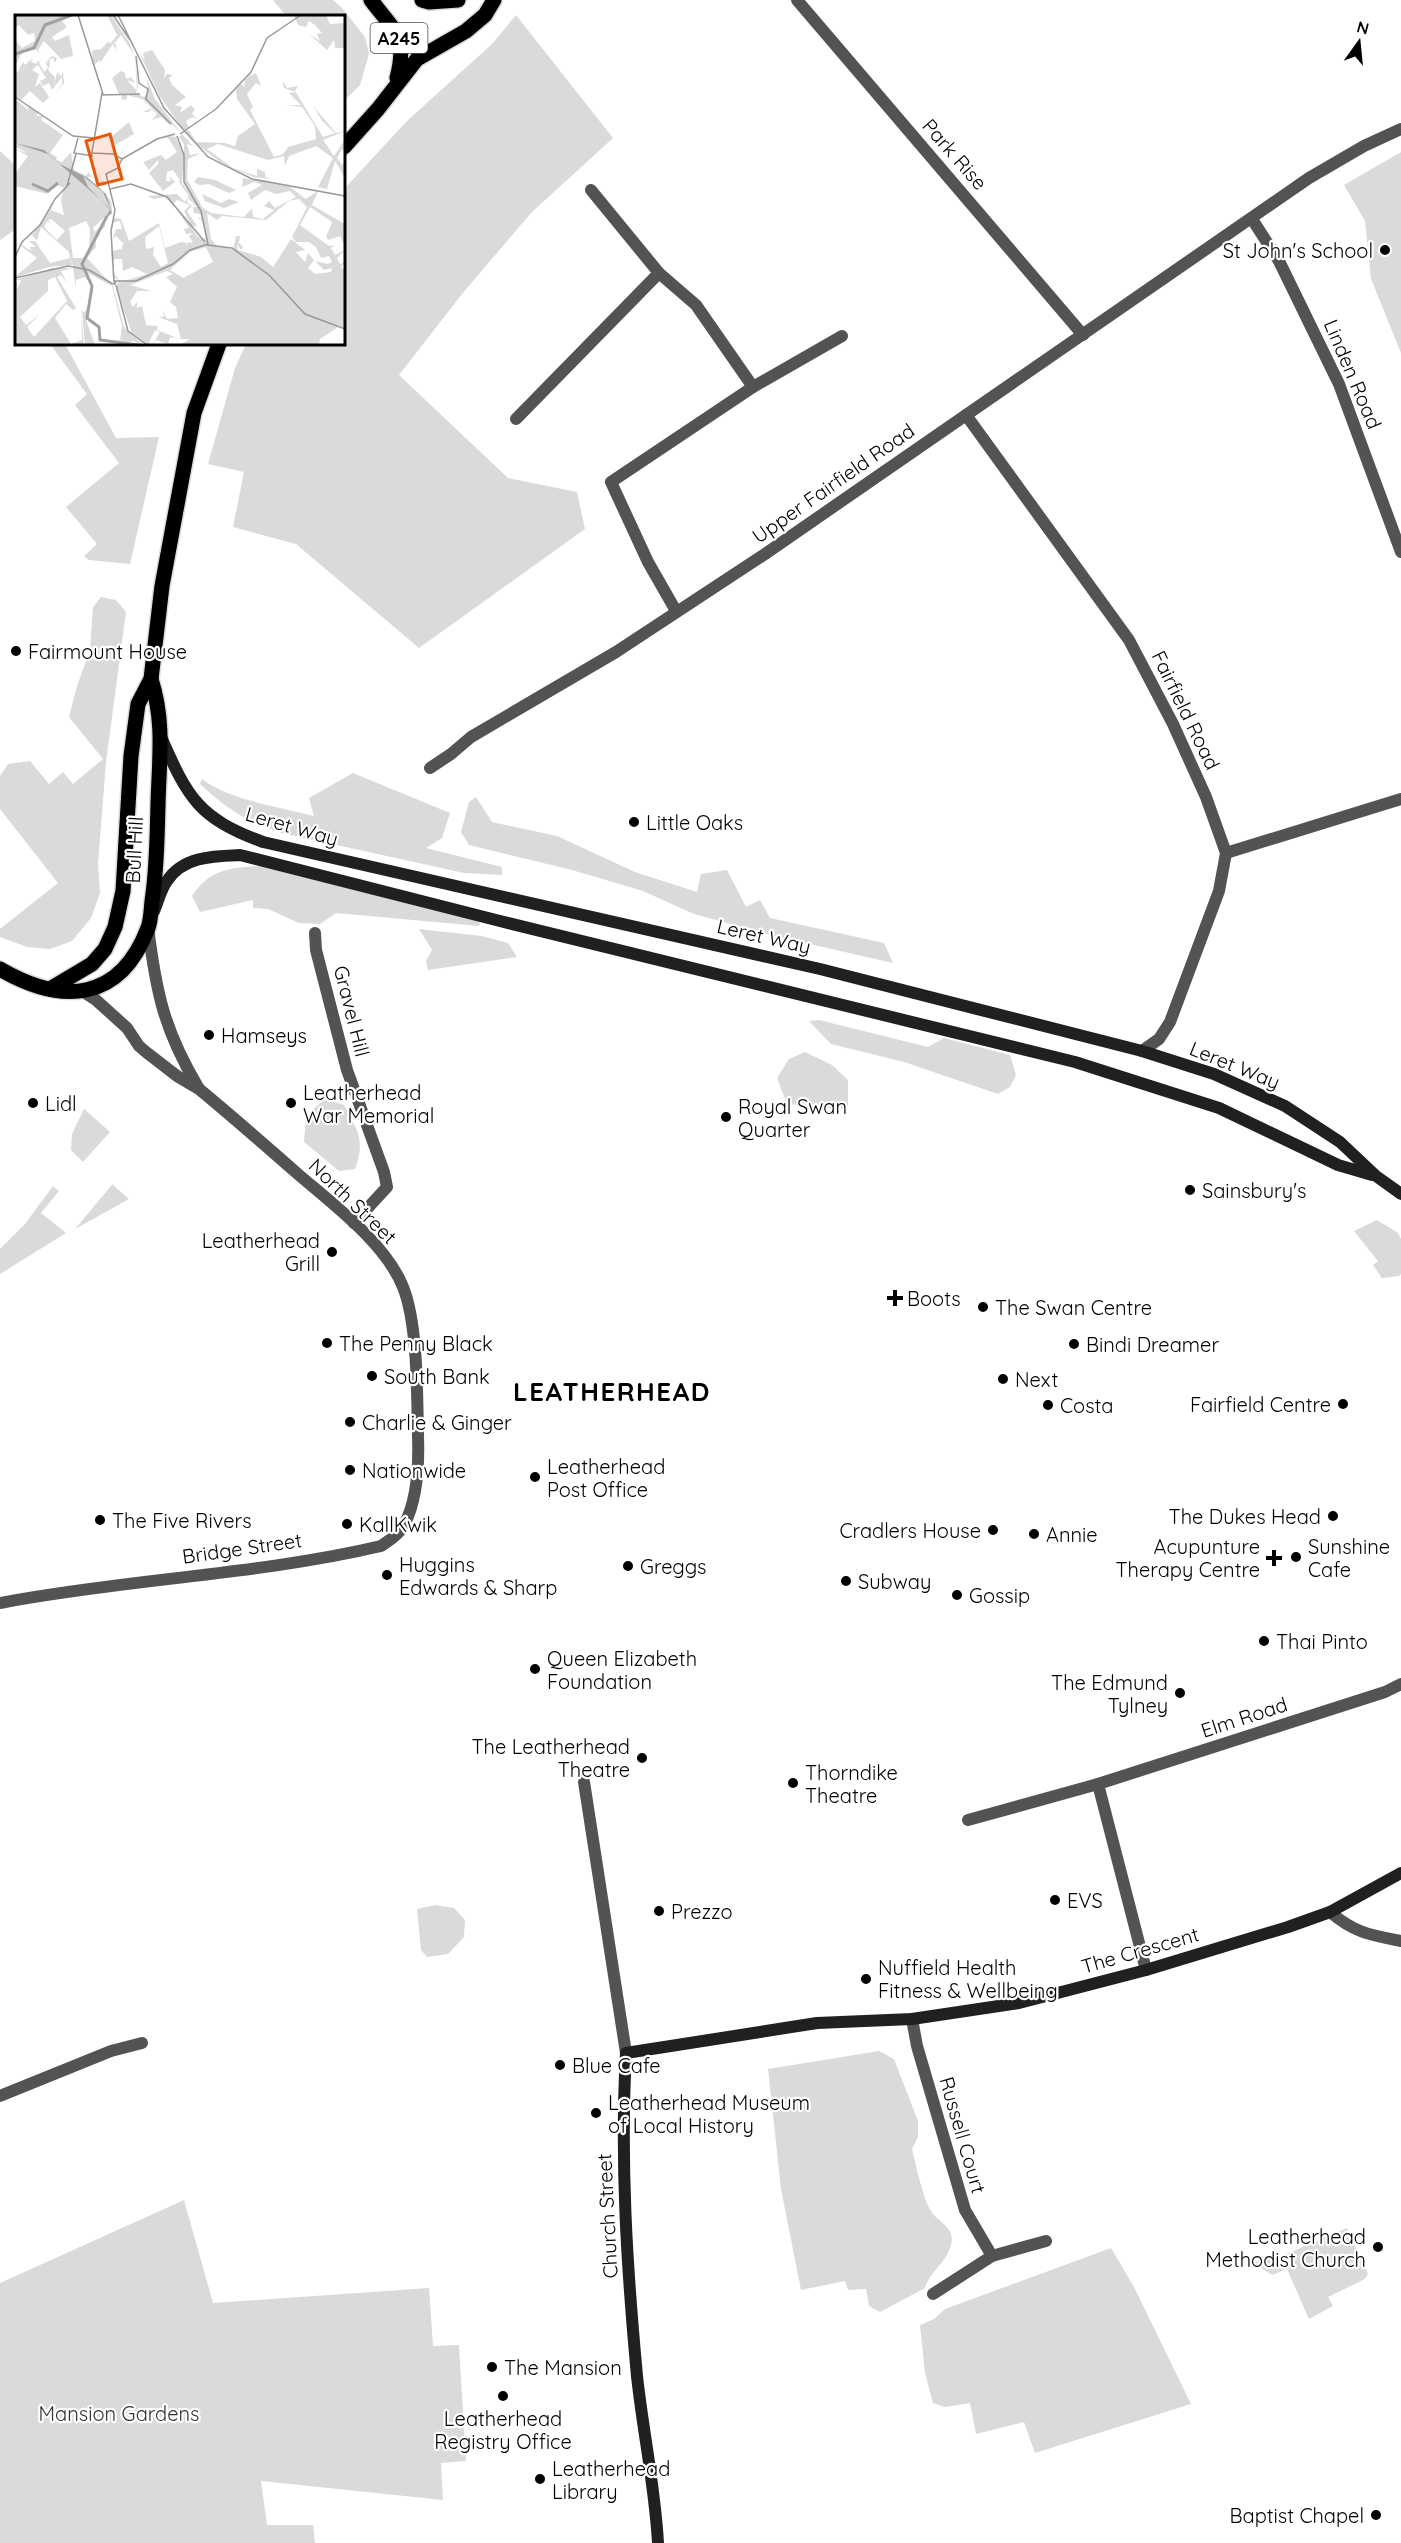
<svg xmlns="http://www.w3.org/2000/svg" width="1401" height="2543" viewBox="0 0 1401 2543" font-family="Quicksand,sans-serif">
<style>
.green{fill:#dadada}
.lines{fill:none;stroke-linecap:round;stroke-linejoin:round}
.primary-casing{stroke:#dbdbdb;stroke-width:18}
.minor{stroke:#535353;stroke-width:12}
.tertiary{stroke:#535353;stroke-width:12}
.secondary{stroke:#202020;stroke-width:12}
.primary{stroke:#000;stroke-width:15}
.poi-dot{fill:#000;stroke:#fff;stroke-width:2}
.labels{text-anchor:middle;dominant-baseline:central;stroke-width:4.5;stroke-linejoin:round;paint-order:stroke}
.shield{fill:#fff;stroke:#4c4c4c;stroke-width:1.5}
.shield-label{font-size:18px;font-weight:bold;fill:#000}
.street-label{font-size:20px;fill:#000;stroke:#fff}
.poi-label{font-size:20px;fill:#000;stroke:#fff;text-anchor:start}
.park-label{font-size:20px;fill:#313131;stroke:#fff}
.district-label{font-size:26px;font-weight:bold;letter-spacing:1.5px;fill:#000;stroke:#fff}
.inset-river{fill:none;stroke:#a1a1a1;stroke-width:3}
.inset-road{fill:none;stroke:#999;stroke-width:1.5}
.view{fill:#e8590c;fill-opacity:0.15;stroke:#e8590c;stroke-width:3}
.inset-edge{fill:none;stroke:#000;stroke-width:3}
</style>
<rect width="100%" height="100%" fill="#fff"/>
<g class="green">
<polygon points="273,0 333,0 342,8 365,37 369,54 360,85 344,101 344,16 286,16"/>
<polygon points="516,15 613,138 531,213 462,294 399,375 508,478 577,492 585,529 419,648 296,544 233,527 244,472 208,464 235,368 246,344 344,344 344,189 408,120 492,44"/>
<polygon points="0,151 16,166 16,229 0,240"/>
<polygon points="1401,152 1401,353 1371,279 1365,221 1344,185"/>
<polygon points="50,344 65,344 116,438 159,437 130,564 89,560 84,556 97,544 66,507 119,463 75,405 87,394"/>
<polygon points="101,597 116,600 126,612 106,762 98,864 100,893 91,918 72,941 50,949 27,947 0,937 0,929 58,883 0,809 0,776 8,764 30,761 49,784 63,772 73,784 103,759 69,717 77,686 90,650 93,607"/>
<path d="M 353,773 L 450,813 L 442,838 L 426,848 L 502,867 L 502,875 L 464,873 L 282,833 C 244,820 230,811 200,784 L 202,779 C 229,800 280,807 314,816 L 309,798 Z"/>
<polygon points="476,797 492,822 557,836 635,872 697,892 701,874 727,870 746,907 760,900 770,918 884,943 893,963 770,935 694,914 643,891 572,870 469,845 461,832 469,802"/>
<path d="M 261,866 L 480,922 L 479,926 L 336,913 L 320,924 L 299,923 L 268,909 L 253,908 L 253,900 L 200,912 L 192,896 C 210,869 230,868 261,866 Z"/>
<polygon points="419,929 482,936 508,943 517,957 428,970 426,961 432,950"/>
<polygon points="819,1020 928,1047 944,1038 1010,1055 1016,1075 1010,1087 998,1094 904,1062 831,1044 809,1021"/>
<polygon points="805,1052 832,1065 848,1080 848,1109 787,1104 777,1078 789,1059"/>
<path d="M 325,1099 L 344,1105 C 357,1130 366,1140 355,1169 L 339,1171 L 304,1142 L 306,1116 Z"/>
<polygon points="84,1109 110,1132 83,1162 71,1150 72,1134"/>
<polygon points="112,1184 129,1199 75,1229 111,1186"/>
<polygon points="53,1186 59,1191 41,1213 66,1233 0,1274 0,1249 25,1224"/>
<polygon points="1377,1220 1398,1233 1401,1239 1401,1274 1399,1276 1382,1278 1373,1265 1378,1261 1354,1231"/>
<polygon points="435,1905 454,1908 465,1920 464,1937 448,1954 427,1957 421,1950 417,1909"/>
<path d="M 879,2051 L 894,2059 L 918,2121 L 918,2137 L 912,2149 C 916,2165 923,2199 931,2211 C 938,2223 956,2227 951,2245 C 947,2262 930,2271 925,2288 L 880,2312 L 869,2306 L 866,2289 L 848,2290 L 845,2281 L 801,2290 L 781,2189 L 768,2069 Z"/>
<polygon points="184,2200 213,2303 429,2288 433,2346 459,2345 466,2461 441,2463 443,2500 261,2481 267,2525 313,2525 315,2543 0,2543 0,2283"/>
<polygon points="1347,2228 1368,2274 1365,2279 1328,2297 1333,2306 1309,2319 1287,2269 1272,2275 1254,2263 1269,2256 1272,2260"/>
<polygon points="1111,2248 1134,2287 1191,2404 1035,2453 1024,2422 976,2434 970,2403 945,2407 933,2403 925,2373 920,2325 934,2319 945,2309"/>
</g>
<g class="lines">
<defs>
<g id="primary">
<path d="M 371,0 C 394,31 408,36 397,78"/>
<polyline points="422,0 429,2 458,0"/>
<polyline points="344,147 378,109 417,59 466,31 485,15 494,0"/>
<path d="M 0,969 C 62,1005 120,1002 148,928 C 151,920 151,910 152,901 C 157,869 157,838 158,805 C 159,760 165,723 151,679"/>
<polyline points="50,989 92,964 105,949 115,927 123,891 131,756 138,704 151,679 162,586 194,413 219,344"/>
</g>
</defs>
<use href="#primary" class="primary-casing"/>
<g class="minor">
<polyline points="797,0 1083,335"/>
<polyline points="591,190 659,273"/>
<polyline points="1252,219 1279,261 1339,384 1401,552"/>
<polyline points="753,387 842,336"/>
<polyline points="966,415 1129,640 1173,724 1206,797 1226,853 1219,891 1170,1022 1159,1039 1142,1051"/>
<polyline points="516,419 659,273 696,305 753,387 611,482 648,562 676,611"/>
<polyline points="430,768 451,754 471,737 616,652 765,554 1309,178 1364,146 1401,129"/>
<polyline points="1226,853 1401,799"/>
<polyline points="315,933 316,950 347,1070 384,1172 387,1187 354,1223"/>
<polyline points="584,1782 626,2053"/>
<polyline points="968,1820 1098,1784"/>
<path d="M 1330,1912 C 1355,1933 1370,1935 1401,1941"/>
<polyline points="1146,1970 1098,1784 1385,1692 1401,1684"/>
<polyline points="912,2019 917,2046 965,2210 992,2256 1046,2241"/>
<polyline points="0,2096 111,2051 142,2043"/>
<polyline points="933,2294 992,2256"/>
</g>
<g class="tertiary">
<path d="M 148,927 C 156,992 164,1030 198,1087"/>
<path d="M 0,1603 C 125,1579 258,1575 381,1546 C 390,1540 399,1534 404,1525 C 418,1499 419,1464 418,1436 C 417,1395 418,1324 403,1287 C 386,1244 334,1205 299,1175 C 266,1146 233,1117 199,1089 L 177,1076 L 146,1052 L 139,1046 L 127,1028 L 96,1000 L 82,991"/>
</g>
<g class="secondary">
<path d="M 161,737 C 188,798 198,818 263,842 L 820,969 L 1142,1051 L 1214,1074 L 1285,1106 L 1340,1142 L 1376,1176 L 1401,1194"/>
<path d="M 154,911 C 158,902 161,889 167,881 C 183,856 214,856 240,855 L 500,921 L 1075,1062 L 1219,1108 L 1338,1165 L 1372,1175"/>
<path d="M 658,2543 C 655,2487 643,2432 637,2376 C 627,2268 620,2161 626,2053 L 817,2023 L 912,2019 L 1019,2003 L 1146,1970 L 1288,1927 L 1330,1912 L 1401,1873"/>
</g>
<use href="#primary" class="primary"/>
</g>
<g class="poi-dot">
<circle cx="1385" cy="250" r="6"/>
<circle cx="16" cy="651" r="6"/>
<circle cx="634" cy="822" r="6"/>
<circle cx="209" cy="1035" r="6"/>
<circle cx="33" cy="1103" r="6"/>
<circle cx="291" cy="1103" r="6"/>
<circle cx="726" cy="1117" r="6"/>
<circle cx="1190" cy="1190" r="6"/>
<circle cx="332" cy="1252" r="6"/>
<path d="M892 1289h6v6h6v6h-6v6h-6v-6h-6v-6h6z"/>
<circle cx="983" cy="1307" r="6"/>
<circle cx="327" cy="1343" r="6"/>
<circle cx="1074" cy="1344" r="6"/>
<circle cx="372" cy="1376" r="6"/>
<circle cx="1003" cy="1379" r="6"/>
<circle cx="1343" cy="1404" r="6"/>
<circle cx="1048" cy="1405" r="6"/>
<circle cx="350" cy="1422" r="6"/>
<circle cx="350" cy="1470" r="6"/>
<circle cx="535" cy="1477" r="6"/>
<circle cx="1333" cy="1516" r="6"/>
<circle cx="100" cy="1520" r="6"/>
<circle cx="347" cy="1524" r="6"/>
<circle cx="993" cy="1530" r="6"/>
<circle cx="1034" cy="1534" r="6"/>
<circle cx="1296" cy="1557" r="6"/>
<path d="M1271 1549h6v6h6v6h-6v6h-6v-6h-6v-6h6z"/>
<circle cx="628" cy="1566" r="6"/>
<circle cx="387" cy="1575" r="6"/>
<circle cx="846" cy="1581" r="6"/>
<circle cx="957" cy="1595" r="6"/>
<circle cx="1264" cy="1641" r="6"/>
<circle cx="535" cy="1669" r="6"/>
<circle cx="1180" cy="1693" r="6"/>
<circle cx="642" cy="1758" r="6"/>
<circle cx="793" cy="1783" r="6"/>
<circle cx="1055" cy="1900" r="6"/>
<circle cx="659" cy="1911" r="6"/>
<circle cx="866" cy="1979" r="6"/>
<circle cx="560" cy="2065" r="6"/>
<circle cx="596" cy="2113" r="6"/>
<circle cx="1378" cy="2247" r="6"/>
<circle cx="492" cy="2367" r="6"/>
<circle cx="503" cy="2396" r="6"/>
<circle cx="540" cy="2479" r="6"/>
<circle cx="1376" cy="2515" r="6"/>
</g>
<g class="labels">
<rect class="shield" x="370.5" y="23" width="57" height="30" rx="4.5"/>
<g class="shield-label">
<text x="399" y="38">A245</text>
</g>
<g class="street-label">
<text transform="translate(955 154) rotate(49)">Park Rise</text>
<text transform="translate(1353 374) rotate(67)">Linden Road</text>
<text transform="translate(833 483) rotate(-35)">Upper Fairfield Road</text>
<text transform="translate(1186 710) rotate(64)">Fairfield Road</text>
<text transform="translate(292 826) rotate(16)">Leret Way</text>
<text transform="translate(134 850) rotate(-87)">Bull Hill</text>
<text transform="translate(764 936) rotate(13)">Leret Way</text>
<text transform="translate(352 1011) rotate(76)">Gravel Hill</text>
<text transform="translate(1235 1065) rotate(22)">Leret Way</text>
<text transform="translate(353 1201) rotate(44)">North Street</text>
<text transform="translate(242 1548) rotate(-8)">Bridge Street</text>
<text transform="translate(1244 1717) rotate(-18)">Elm Road</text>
<text transform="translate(1140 1950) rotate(-16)">The Crescent</text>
<text transform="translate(963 2135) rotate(74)">Russell Court</text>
<text transform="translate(607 2216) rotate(-93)">Church Street</text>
</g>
<g class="poi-label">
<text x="1373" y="250" text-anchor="end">St John's School</text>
<text x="28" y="651">Fairmount House</text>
<text x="646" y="822">Little Oaks</text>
<text x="221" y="1035">Hamseys</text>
<text x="303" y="1092">Leatherhead<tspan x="303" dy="23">War Memorial</tspan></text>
<text x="45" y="1103">Lidl</text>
<text x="738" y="1106">Royal Swan<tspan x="738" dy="23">Quarter</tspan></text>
<text x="1202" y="1190">Sainsbury's</text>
<text x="320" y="1240" text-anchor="end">Leatherhead<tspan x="320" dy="23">Grill</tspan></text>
<text x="907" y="1298">Boots</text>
<text x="995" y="1307">The Swan Centre</text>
<text x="339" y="1343">The Penny Black</text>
<text x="1086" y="1344">Bindi Dreamer</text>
<text x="384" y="1376">South Bank</text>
<text x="1015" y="1379">Next</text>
<text x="1331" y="1404" text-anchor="end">Fairfield Centre</text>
<text x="1060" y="1405">Costa</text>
<text x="362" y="1422">Charlie &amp; Ginger</text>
<text x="547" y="1466">Leatherhead<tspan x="547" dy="23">Post Office</tspan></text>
<text x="362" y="1470">Nationwide</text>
<text x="1321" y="1516" text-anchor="end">The Dukes Head</text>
<text x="112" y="1520">The Five Rivers</text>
<text x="359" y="1524">KallKwik</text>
<text x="981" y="1530" text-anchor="end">Cradlers House</text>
<text x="1046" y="1534">Annie</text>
<text x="1260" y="1546" text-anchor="end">Acupunture<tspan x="1260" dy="23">Therapy Centre</tspan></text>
<text x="1308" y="1546">Sunshine<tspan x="1308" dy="23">Cafe</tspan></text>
<text x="399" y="1564">Huggins<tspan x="399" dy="23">Edwards &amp; Sharp</tspan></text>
<text x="640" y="1566">Greggs</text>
<text x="858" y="1581">Subway</text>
<text x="969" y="1595">Gossip</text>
<text x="1276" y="1641">Thai Pinto</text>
<text x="547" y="1658">Queen Elizabeth<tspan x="547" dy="23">Foundation</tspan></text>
<text x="1168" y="1682" text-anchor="end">The Edmund<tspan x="1168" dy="23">Tylney</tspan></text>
<text x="630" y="1746" text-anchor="end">The Leatherhead<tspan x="630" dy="23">Theatre</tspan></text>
<text x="805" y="1772">Thorndike<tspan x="805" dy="23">Theatre</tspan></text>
<text x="1067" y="1900">EVS</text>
<text x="671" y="1911">Prezzo</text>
<text x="878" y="1967">Nuffield Health<tspan x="878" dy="23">Fitness &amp; Wellbeing</tspan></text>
<text x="572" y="2065">Blue Cafe</text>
<text x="608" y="2102">Leatherhead Museum<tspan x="608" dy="23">of Local History</tspan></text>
<text x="1366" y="2236" text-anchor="end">Leatherhead<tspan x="1366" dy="23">Methodist Church</tspan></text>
<text x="504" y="2367">The Mansion</text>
<text x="503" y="2418" text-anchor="middle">Leatherhead<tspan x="503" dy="23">Registry Office</tspan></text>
<text x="552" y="2468">Leatherhead<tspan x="552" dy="23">Library</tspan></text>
<text x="1364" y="2515" text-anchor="end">Baptist Chapel</text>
</g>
<g class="park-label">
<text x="119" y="2413">Mansion Gardens</text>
</g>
<g class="district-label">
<text x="612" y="1391">LEATHERHEAD</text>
</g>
</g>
<g transform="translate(15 15)">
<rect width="330" height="330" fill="#fff"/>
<path d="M 0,0 L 57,0 L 47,6 L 52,12 L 37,22 L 40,26 L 54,20 L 58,41 L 46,44 L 29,26 L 23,35 L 26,39 L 20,34 L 8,36 L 0,51 L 0,25 L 7,33 L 20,26 L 19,18 L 13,20 L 4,10 L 0,13 ZM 92,0 L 96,0 L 114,27 L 120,41 L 106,20 L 100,28 L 102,35 L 98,30 L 102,23 L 85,48 L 85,45 L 78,51 L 77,35 L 86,34 L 94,26 L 95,29 L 102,20 ZM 279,0 L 311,0 L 315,9 L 330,8 L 330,33 L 320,33 L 319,25 L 312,35 L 294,19 L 305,26 L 302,19 L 307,18 L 300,10 L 294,6 L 291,12 L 283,10 ZM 137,35 L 150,55 L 149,63 L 152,59 L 158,60 L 154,63 L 157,70 L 171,82 L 160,90 L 167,92 L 165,98 L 176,90 L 180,95 L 177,98 L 181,104 L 177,102 L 171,106 L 174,113 L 169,116 L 144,80 L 124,37 L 130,46 L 128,38 ZM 37,41 L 42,43 L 40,48 L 38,43 L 34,45 L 35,49 L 33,55 L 40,62 L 39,72 L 42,57 L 46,61 L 48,57 L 49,68 L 40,79 L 47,69 L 47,62 L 37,75 L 34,68 L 28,71 L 25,66 L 31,63 L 23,50 L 17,55 L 24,59 L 20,72 L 25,68 L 34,82 L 28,88 L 15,76 L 6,85 L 0,82 L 0,58 L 12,52 L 3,56 L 8,47 L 10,50 L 18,43 L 16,47 L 22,49 L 22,47 L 27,44 L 24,47 L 29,57 L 33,53 L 30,46 L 33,48 L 32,46 ZM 120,42 L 123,73 L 121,78 L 129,82 L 133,77 L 132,64 L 140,84 L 166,118 L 148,101 L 159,114 L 146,102 L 137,105 L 142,99 L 137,94 L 133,97 L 128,97 L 137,93 L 127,84 L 112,80 L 112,84 L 107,85 L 106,80 L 121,78 L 104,79 L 97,63 L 106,56 L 110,58 L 111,64 L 116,62 L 120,68 L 112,65 L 122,76 ZM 240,56 L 234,61 L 241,58 L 246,71 L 241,68 L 232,79 L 238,92 L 235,95 L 259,142 L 268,139 L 273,132 L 301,124 L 300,111 L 287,92 L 272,90 L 286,90 L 274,78 L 281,77 L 269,73 L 268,66 L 272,73 L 283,71 L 280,76 L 308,122 L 320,118 L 308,107 L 298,91 L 321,118 L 330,116 L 308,125 L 319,141 L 330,125 L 330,138 L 327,134 L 322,143 L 327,150 L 330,145 L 330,163 L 320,146 L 312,174 L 303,172 L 318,143 L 301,131 L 274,141 L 270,151 L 269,141 L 253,145 L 203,129 L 192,134 L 218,153 L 242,161 L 242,154 L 250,157 L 250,162 L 256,164 L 239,162 L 219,154 L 204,146 L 181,129 L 170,117 L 174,115 L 181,127 L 210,128 L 220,131 L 223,121 L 240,109 L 222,84 L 221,74 L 226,69 L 229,72 L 230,65 ZM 0,84 L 13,95 L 16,86 L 15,92 L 23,98 L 21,101 L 28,101 L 26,105 L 48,120 L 35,138 L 42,142 L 41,145 L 47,147 L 56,137 L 59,155 L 71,161 L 74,157 L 76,162 L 72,162 L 78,169 L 90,165 L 83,171 L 96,186 L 97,195 L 78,213 L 80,217 L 90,205 L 90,212 L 80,220 L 81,232 L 72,243 L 98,271 L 109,312 L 128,330 L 118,326 L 107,330 L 99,325 L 115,327 L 105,325 L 107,311 L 97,271 L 73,258 L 78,276 L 72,300 L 75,304 L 71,305 L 80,330 L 70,330 L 67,296 L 70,297 L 77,281 L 77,271 L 70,262 L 61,265 L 61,273 L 56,240 L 57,250 L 34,252 L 0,262 L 22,243 L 6,231 L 11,224 L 7,230 L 16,236 L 15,232 L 21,232 L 14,226 L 20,226 L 35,248 L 55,243 L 54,237 L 26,212 L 22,226 L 17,220 L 39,188 L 36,195 L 49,200 L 46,185 L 49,173 L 40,169 L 33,179 L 0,171 L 0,159 L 13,141 L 0,134 L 12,138 L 0,131 L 3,130 L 0,128 ZM 36,204 L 50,216 L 42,225 L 29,212 L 32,206 L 36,209 L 33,205 ZM 71,206 L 75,214 L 74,237 L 68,243 L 58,243 L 54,213 ZM 114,107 L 119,119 L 100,130 L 95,123 ZM 167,119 L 178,131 L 172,129 L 175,140 L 186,138 L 173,144 L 172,164 L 187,192 L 196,198 L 229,202 L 237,193 L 238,202 L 248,204 L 259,195 L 249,191 L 254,186 L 260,193 L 281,182 L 275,176 L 261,179 L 250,175 L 236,185 L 233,178 L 247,170 L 239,167 L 227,172 L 228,163 L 275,172 L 291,184 L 303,176 L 297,190 L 330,209 L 330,232 L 325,221 L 314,225 L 311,222 L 317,207 L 295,192 L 285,210 L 314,231 L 319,230 L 316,233 L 320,240 L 330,235 L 322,243 L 325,249 L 330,247 L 326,252 L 330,256 L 330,314 L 325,311 L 311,308 L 323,312 L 305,324 L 304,330 L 165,330 L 175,324 L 166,324 L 162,309 L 143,302 L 149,302 L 147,295 L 152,304 L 163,303 L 161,292 L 155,287 L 162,272 L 151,262 L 158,259 L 152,256 L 115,270 L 136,276 L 122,276 L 115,287 L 118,292 L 122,287 L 122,293 L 127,291 L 131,310 L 143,311 L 142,315 L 162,323 L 155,322 L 153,329 L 141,325 L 137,330 L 145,317 L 140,315 L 133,330 L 117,319 L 101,272 L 104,265 L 99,263 L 97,257 L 106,267 L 132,259 L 117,252 L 108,256 L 107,244 L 99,244 L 97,253 L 96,220 L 97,236 L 107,234 L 108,228 L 101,221 L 98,224 L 101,214 L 107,214 L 105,206 L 97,208 L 100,203 L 106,204 L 114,226 L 144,208 L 150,233 L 166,227 L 172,228 L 171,233 L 173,227 L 178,228 L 174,221 L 178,218 L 171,219 L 169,214 L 174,213 L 163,196 L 176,210 L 169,196 L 175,190 L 162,185 L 158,189 L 162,194 L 150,182 L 138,184 L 133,181 L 162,179 L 170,187 L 174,181 L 164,167 L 165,165 L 158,155 L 152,157 L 151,166 L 156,166 L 154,161 L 160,167 L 148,176 L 134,158 L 143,149 L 143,145 L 134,155 L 128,147 L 146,140 L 151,145 L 162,137 L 152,121 L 161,122 L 169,141 L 167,168 L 175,179 L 169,165 L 169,129 L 164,122 ZM 173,183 L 182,192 L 178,192 L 179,198 L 185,199 L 187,204 L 182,202 L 187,206 L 191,224 L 183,222 L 176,212 L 182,211 L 172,196 L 177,191 L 172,187 ZM 284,184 L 292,192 L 277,222 L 281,227 L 294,227 L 301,232 L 306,243 L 314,241 L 317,247 L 313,249 L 300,246 L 309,255 L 317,253 L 316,257 L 300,259 L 293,253 L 299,245 L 293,238 L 290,247 L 281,237 L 290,235 L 276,224 L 258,252 L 246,242 L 223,235 L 222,229 L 226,235 L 228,232 L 224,228 L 225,221 L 221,221 L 218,234 L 202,231 L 196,224 L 192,198 L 202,205 L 207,201 L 251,205 L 274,186 ZM 144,211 L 153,248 L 146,252 L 138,240 L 139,232 L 131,234 L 130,222 ZM 191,232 L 198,247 L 168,263 L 155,255 L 175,237 ZM 183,162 L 200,165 L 221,175 L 214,178 L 194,169 L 184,170 L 179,167 ZM 187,179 L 206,188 L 214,184 L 224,187 L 209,193 L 190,186 ZM 37,253 L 57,253 L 46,256 L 52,268 L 46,260 L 42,262 L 61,293 L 58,295 L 51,289 L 40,303 L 56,329 L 67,325 L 66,295 L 69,330 L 0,330 L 0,271 L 2,266 L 2,274 L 6,265 L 0,265 ZM 40,262 L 52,286 L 19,322 L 12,312 L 24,300 L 11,310 L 5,302 L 33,276 L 33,265 Z" fill="#dadada" fill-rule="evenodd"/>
<path d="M 0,128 L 29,135 L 45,149 L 73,163 L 91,179 L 97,198 L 89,205 L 95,195 L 85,184 L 33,139 ZM 68,161 L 88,177 L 96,195 L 73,172 Z" fill="#a1a1a1" fill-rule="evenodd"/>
<path class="inset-river" d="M 0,39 L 19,33 L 30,10 L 57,0M 17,169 L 33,176 L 43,168M 92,201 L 67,249 L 77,271 L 72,303 L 84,312 L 85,325 L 123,330"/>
<path class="inset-road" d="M 63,0 L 88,79M 98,0 L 115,25M 103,0 L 149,93 L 193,142 L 237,164 L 330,181M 121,41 L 124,68 L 133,74 L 131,84M 86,80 L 125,79M 0,82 L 58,121 L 79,123M 130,83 L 156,109M 165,119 L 201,94 L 236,57 L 252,23 L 286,0M 63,123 L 59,138 L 78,141M 77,138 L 98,139 L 107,144M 76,143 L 87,78M 107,144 L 142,124 L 160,119M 52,171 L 61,139M 95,174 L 116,169 L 152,182 L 190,227M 192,230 L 217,233 L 254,260 L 290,299 L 330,314M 0,242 L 7,227 L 25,210 L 40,184 L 55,168M 0,263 L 53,251 L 74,255 L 98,269M 99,267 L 96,216 L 100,195 L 91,159 L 103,153 L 107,144M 101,267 L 99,270 L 100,266 L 121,266 L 158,249 L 175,235 L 193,229 L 186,196 L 169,167 L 169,140 L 162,121M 101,270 L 113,316 L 132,330"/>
<path class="view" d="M 95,119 L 107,164 L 83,170 L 71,126 Z"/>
<rect width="330" height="330" class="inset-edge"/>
</g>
<g transform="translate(1359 42) rotate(15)" stroke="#ffffff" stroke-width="4.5" paint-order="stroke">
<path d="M0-4.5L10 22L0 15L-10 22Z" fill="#000000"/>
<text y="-9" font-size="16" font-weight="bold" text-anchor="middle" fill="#000000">N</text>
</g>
</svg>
